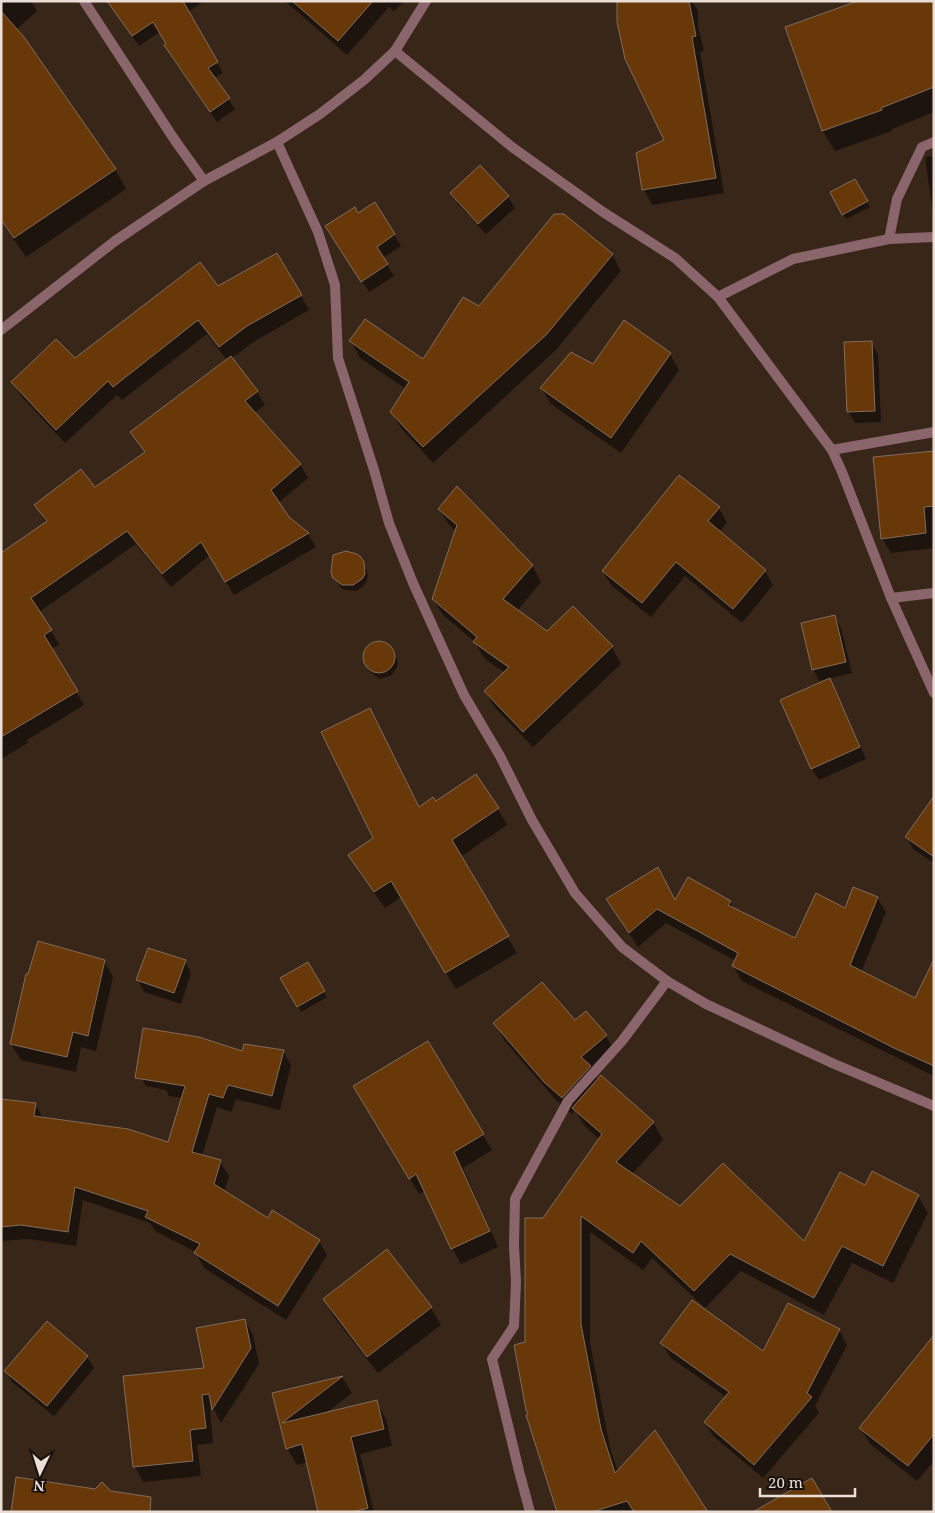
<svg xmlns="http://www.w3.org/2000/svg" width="935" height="1513" viewBox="0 0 935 1513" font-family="'Noto Serif',serif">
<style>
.shadow{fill:#0007;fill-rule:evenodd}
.building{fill:#693809;stroke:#816c5d}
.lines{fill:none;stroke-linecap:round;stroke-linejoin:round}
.minor{stroke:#8b656c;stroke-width:10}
.tertiary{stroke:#8b656c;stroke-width:10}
</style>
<rect width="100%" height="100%" fill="#382619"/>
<g class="shadow">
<polygon points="1,1 31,1 37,11 16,30 115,169 126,189 26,257 1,221"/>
<polygon points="108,1 204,1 188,12 223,73 214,78 235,109 217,122 171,56 165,46 167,44 160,32 139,46"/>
<polygon points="285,1 404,1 394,12 389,7 347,55"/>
<polygon points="618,1 692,1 698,11 698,26 704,51 700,52 724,193 652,205 644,189 666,141"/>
<polygon points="934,1 934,112 892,129 892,131 835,151 823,131 786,27"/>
<polygon points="934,156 934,219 925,159 926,157"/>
<polygon points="480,167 508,197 515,208 486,234 458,204 452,193"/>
<polygon points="855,180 870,207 846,219 832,193"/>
<polygon points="375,204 401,246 383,258 394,276 369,292 333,238 358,215"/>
<polygon points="277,254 309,310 255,341 232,358 257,392 265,405 254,413 300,464 308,478 278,503 288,517 308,534 316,547 234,595 210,555 171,587 136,544 39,612 59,644 51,650 84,705 27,740 28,743 1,759 1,655 46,523 35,505 95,489 145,453 132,433 227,360 207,334 122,400 117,395 65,443 21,396 12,382 74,360 218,288"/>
<polygon points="612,254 621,271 556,350 433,463 401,428 391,412 406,389 360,358 351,341 424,361 479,308"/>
<polygon points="871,343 878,354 881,422 855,423 848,411"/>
<polygon points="670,354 679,370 621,453 551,404 542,389 593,366"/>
<polygon points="934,452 934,548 891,553 882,538"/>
<polygon points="719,508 727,523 719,532 765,571 773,585 742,623 685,576 651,617 612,586 603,572"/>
<path d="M 439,509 L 532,565 L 541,582 L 517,611 L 547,632 L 612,647 L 621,664 L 533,747 L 495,708 L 486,692 L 505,673 L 484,658 L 474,641 L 443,615 L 433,599 L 456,531 L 449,525 ZM 484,648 L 515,670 L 514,672 L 484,651 Z"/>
<polygon points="364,564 368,575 367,580 365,584 357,591 346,590 341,588 332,572"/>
<polygon points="834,616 841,628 852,673 819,681 813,669"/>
<polygon points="382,642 387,644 393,651 398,662 397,667 392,675 380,679 369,671 365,665 364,655 365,650 372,643"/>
<polygon points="829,680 836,691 866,759 819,780 812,769 782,701"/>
<polygon points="370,710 419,808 436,803 498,809 507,825 460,857 517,953 456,989 401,897 385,908 359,872 350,855 375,838"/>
<polygon points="934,800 934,863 913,849 907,838"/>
<polygon points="877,898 886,912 861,972 916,1000 934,970 934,1076 742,981 733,966 736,961 666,923 638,947 616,914 675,902 730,901 734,909 795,940 845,909"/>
<polygon points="104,961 113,977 96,1051 81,1047 76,1072 21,1060 11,1044"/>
<polygon points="185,961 191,973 181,1004 144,992 138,980"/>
<polygon points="307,964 327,997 301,1012 282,978"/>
<polygon points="586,1012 606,1036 616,1053 593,1072 598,1080 653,1122 663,1140 632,1174 680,1208 805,1244 866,1186 918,1196 928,1213 893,1283 852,1263 824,1315 741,1271 705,1308 652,1258 643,1270 590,1232 590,1343 610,1448 618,1472 707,1512 558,1512 529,1415 527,1344 544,1220 600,1140 584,1125 575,1110 572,1114 555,1099 504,1040 495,1023 575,1022"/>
<polygon points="283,1051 291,1065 280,1110 236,1099 231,1112 217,1107 202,1156 220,1162 229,1176 224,1192 268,1220 319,1241 327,1255 286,1320 204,1268 196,1253 196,1252 155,1231 150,1223 83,1200 76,1246 30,1239 1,1241 1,1100 35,1104 43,1118 169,1143 182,1098 169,1096 166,1090 146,1086 138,1071 243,1052"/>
<polygon points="364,1102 483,1135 492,1150 463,1168 498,1247 461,1264 452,1248 425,1191 419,1194"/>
<polygon points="324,1300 431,1308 441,1325 378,1373 334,1317"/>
<polygon points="245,1320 253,1335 259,1364 221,1423 214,1410 210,1410 213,1443 197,1445 201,1476 143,1482 135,1467 205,1369"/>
<polygon points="839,1330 847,1345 815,1406 819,1413 763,1478 713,1436 705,1422 726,1397 670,1357 662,1343 764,1353"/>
<polygon points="934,1335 934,1461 917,1481 870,1444 861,1429"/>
<polygon points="87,1357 94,1368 54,1416 12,1382 6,1371"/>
<polygon points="342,1377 352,1393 325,1414 376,1402 386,1419 392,1446 360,1454 374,1512 320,1512 308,1462 297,1465 287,1448 273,1394"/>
</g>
<g class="building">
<polygon points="107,1 183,1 218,62 208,68 230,98 210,112 164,45 166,44 153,22 132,36"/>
<polygon points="292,1 373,1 338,41"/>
<polygon points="617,1 689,1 696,36 692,37 716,178 642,190 636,153 664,140 625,59 617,22"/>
<polygon points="858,1 934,1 934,87 881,108 882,110 822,131 785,27"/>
<polygon points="1,11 24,37 116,169 14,238 1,220"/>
<polygon points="480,165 509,196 478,224 450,193"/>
<polygon points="855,179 868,201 842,215 830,192"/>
<polygon points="375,202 395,234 377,247 388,264 361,282 325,226 355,207 358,213"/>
<polygon points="554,214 564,214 613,254 547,334 423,447 390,412 409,382 349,341 365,319 423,359 463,297 479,306"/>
<polygon points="277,253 302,295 247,326 219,347 198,320 113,387 108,381 56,430 11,382 56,339 75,358 200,262 218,286"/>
<polygon points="624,320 671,353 611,438 540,388 571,352 593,364"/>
<polygon points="872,341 875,411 847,412 844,342"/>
<polygon points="231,356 258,391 245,401 301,464 271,490 289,517 309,533 225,582 201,542 162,574 127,531 31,598 52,630 44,635 78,691 1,737 1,553 47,521 34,505 81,469 95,487 145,452 130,432"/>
<polygon points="934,451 934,506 924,507 926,533 881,539 873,457"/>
<polygon points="679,475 720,507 708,521 766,570 733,609 676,562 642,603 602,571"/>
<polygon points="457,486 533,565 503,599 547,631 573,606 613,646 523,732 484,691 509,667 473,642 477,637 432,599 457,525 438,509"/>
<polygon points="346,551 357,554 361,557 364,562 365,574 362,579 353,585 342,585 333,578 331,572 333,555"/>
<polygon points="835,615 846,662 812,670 801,623"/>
<circle cx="379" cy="657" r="16"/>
<polygon points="830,678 860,747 811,769 780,700"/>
<polygon points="370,708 419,807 433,797 436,801 476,774 499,808 452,840 509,936 445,973 391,881 374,892 348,855 373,838 321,732"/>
<polygon points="934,796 934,857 905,837"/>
<polygon points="658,867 675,900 688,877 731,901 728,905 795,938 816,893 845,908 853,887 878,897 850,965 915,998 934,959 934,1066 896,1049 732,966 738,953 657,909 629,933 606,899"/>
<polygon points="38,941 105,960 88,1036 73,1032 67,1057 10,1044 26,974 28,974"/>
<polygon points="148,948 186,960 174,993 136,980"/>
<polygon points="308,962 325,991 297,1007 280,978"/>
<polygon points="542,982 575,1020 586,1011 607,1035 581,1057 591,1066 562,1098 544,1082 493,1023"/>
<polygon points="143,1028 199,1037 242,1051 244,1044 284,1050 272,1096 228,1085 223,1098 209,1094 192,1152 221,1160 214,1184 268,1218 272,1210 320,1240 278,1306 194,1253 200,1244 145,1217 148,1211 75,1187 68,1232 21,1225 1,1227 1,1099 36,1103 34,1116 128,1129 168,1142 185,1086 135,1078"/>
<polygon points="428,1041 484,1134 454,1152 490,1231 451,1249 416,1174 409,1179 353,1086"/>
<polygon points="601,1075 654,1122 616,1162 680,1206 723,1163 804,1241 840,1172 865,1185 872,1171 919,1195 883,1266 842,1246 814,1298 730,1254 694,1291 641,1241 633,1253 581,1216 581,1324 601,1429 615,1473 655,1430 708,1512 634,1512 627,1501 592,1512 557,1512 526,1415 528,1414 526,1410 514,1345 525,1342 525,1218 543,1218 602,1134 572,1108"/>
<polygon points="387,1249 432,1307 367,1357 323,1299"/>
<polygon points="692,1300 763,1351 788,1303 840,1329 807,1393 812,1397 754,1465 704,1422 729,1392 660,1343"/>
<polygon points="245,1319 251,1348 212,1410 209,1394 202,1395 206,1428 190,1430 193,1461 133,1467 123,1376 204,1368 196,1328"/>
<polygon points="47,1321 88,1356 47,1406 4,1371"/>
<polygon points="934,1335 934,1434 908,1466 859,1428"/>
<polygon points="343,1376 282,1423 377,1400 384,1429 351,1437 368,1508 353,1512 318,1512 302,1444 286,1449 272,1393"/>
<polygon points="16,1477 95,1489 102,1482 111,1491 151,1497 150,1512 11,1512"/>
<polygon points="812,1478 832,1512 753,1512"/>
</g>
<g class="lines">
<g class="minor">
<polyline points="84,1 174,139 204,181"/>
<polyline points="395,51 512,147 603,212 675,258 718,297 832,450 842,472 891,598 934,693"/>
<polyline points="277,142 318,232 335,285 338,358 374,470 389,523 413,583 464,695 500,756 532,820 575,893 622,947 667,981 706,1004 832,1063 934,1106"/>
<polyline points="889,239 897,199 922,147 934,142"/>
<polyline points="718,297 793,259 889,239 934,237"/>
<polyline points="832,450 934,432"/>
<polyline points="891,598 934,593"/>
<polyline points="530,1512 519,1471 492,1359 514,1326 516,1282 514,1246 515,1199 568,1101 622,1041 667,981"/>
</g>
<polyline class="tertiary" points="1,330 115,241 204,181 277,142 320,114 364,80 395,51 426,1"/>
</g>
<rect width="935" height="1513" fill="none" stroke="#ebded6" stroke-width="5"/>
<g transform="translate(40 1473) rotate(184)" stroke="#19110b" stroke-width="4" paint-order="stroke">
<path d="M0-4L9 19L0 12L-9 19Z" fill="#ebded6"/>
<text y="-8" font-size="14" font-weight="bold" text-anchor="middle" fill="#ebded6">N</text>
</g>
<path d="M760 1488v8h95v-8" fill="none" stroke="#ebded6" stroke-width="2.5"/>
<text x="768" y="1488" font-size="15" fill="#ebded6" stroke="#19110b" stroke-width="4" paint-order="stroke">20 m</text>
</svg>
